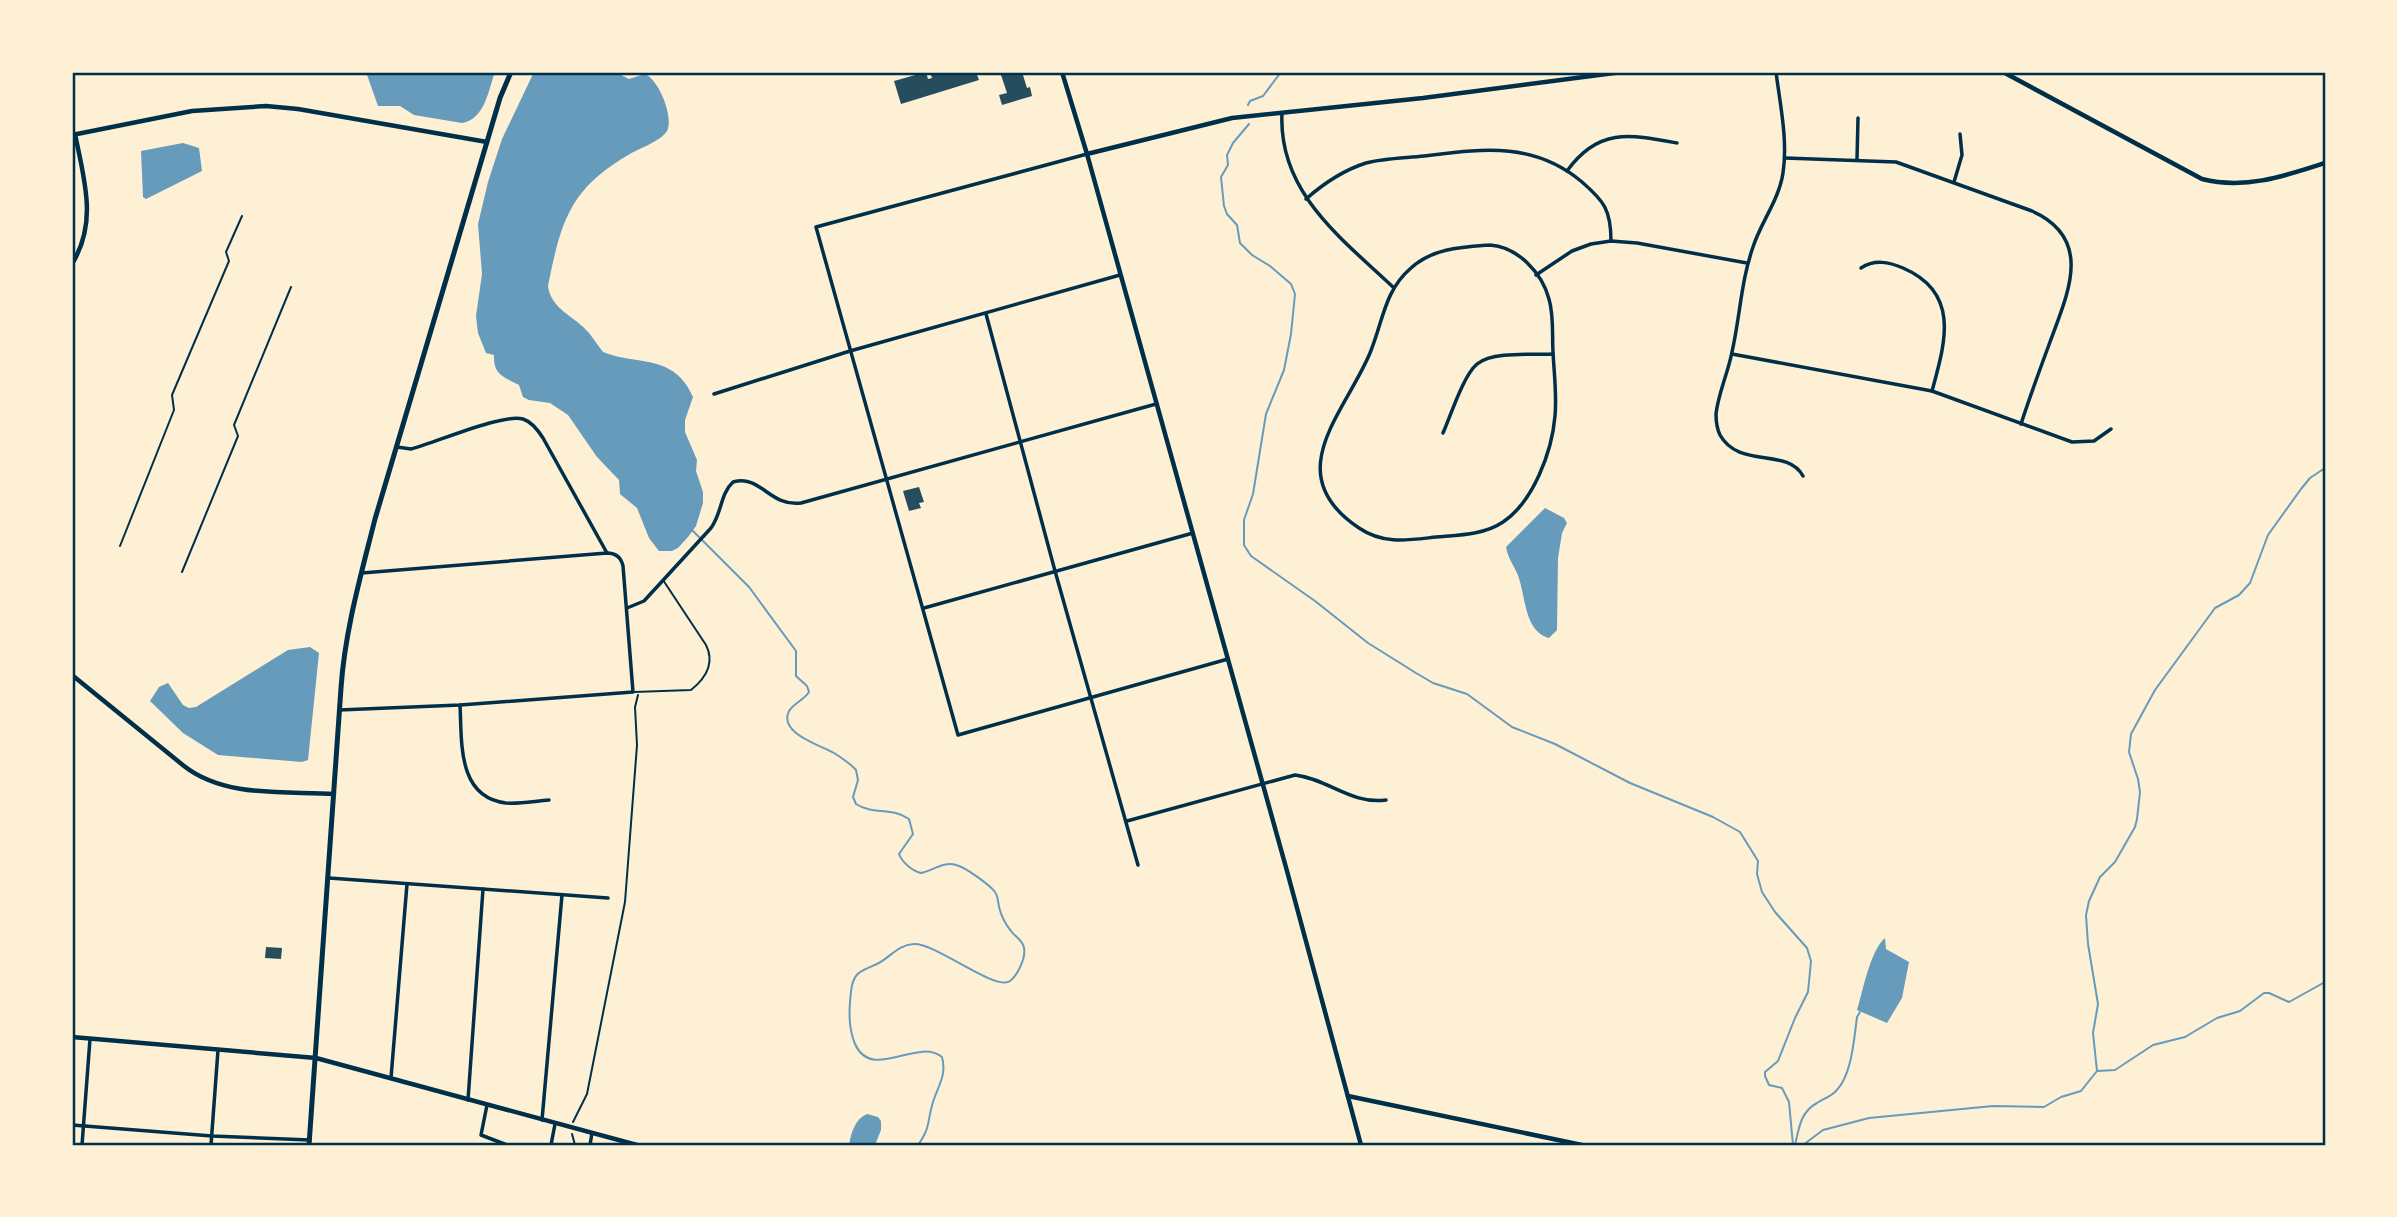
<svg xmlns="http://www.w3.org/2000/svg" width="2397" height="1217" viewBox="0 0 2397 1217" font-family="'Open Sans',sans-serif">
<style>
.water{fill:#669bbc}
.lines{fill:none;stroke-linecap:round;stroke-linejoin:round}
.stream{stroke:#669bbc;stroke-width:2}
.building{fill:#264d5e}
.path{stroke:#003049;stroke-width:2}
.service{stroke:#003049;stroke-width:2}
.minor{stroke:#003049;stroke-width:3.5}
.tertiary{stroke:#003049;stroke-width:4.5}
.secondary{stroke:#003049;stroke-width:4.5}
.primary{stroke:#003049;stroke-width:5}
.neatline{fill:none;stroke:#003049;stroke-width:2.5}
</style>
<rect width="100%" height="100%" fill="#fdf0d5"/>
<g class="water">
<path d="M 366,72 L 495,72 C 488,91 485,119 462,123 L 414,115 L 400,106 L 378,106 Z"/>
<path d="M 534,72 L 615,72 L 629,79 L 645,74 C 659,80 674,117 667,131 C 661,141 640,148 630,154 C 570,188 561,221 548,286 C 551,310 575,316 589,333 C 594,339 598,346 603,352 C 638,366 674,353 693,397 L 685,420 L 685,432 L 697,460 L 696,471 L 703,492 L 703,503 L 696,526 L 688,537 L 678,548 L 672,551 L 659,551 L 649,538 L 637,508 L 620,494 L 619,480 L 597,457 L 568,415 L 550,403 L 529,400 L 523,397 L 519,385 C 503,377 493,374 494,355 L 486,353 L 478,333 L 476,316 L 482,274 L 478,224 L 488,182 L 502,139 Z"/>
<polygon points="183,143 199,148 202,171 146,199 143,197 141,151"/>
<path d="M 1545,508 L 1564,518 L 1567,523 L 1562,533 L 1558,558 L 1557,630 L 1549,638 C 1523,631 1526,593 1517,573 C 1513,564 1508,558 1506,547 Z"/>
<polygon points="310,647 319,653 308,760 302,762 218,755 183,733 150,701 159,687 168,683 183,705 189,708 196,707 288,650"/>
<path d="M 1885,938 L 1886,949 L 1909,962 L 1902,998 L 1887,1023 L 1857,1010 C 1863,991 1870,951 1885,938 Z"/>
<path d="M 867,1114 L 878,1117 L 881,1121 L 881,1130 L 875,1145 L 849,1145 C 851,1133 855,1119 867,1114 Z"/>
</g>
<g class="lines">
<g class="stream">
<polyline points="1248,105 1250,101 1263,96 1281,72"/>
<polyline points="1249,124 1233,143 1227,155 1228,165 1221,177 1224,206 1227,214 1237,225 1240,243 1252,255 1270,266 1291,284 1295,294 1291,334 1284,370 1266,414 1253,494 1244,520 1244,545 1251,556 1315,601 1368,643 1416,673 1433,683 1467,694 1512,727 1555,744 1630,783 1713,817 1740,832 1758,861 1757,874 1762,892 1775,912 1807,948 1811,961 1808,992 1795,1018 1778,1061 1765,1072 1765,1076 1769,1085 1782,1088 1789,1102 1793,1145"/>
<path d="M 692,530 L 749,587 L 796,651 L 796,676 L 807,686 L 809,692 C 804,700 794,703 789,711 C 778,733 820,745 834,753 C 842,758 850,763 856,770 L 858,780 L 853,797 L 856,804 C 873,815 892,807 909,819 L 913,834 L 899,854 C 902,862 912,871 921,873 C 932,871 944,861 956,865 C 965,867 990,885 995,892 C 998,896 998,902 999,907 C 1001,915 1006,925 1011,931 C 1015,937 1023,940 1024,948 C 1026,957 1018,975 1010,981 C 996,992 936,943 914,944 C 897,945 891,957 877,964 C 862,971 853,971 851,992 C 849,1009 848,1027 855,1044 C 872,1082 917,1037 942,1057 C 947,1075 938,1086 933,1102 C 927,1121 931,1127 918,1145"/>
<polyline points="2097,1071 2093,1033 2098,1004 2088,944 2086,915 2089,901 2100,877 2115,862 2135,827 2137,819 2140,792 2138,779 2129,752 2131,734 2155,690 2215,608 2239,595 2250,583 2268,535 2301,489 2310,478 2325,468"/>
<path d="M 1795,1145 C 1799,1129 1800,1112 1817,1103 C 1823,1099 1830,1097 1836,1091 C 1852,1075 1854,1039 1857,1017 L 1860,1012"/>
<polyline points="1803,1145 1823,1130 1869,1118 1993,1106 2044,1107 2061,1097 2081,1091 2097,1071 2115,1070 2153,1045 2185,1037 2217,1018 2240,1011 2264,993 2269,993 2289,1002 2325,982"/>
</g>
</g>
<g class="building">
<polygon points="926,72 928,79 932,78 930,72 976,72 979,80 901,104 894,81"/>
<polygon points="1000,72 1022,72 1027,88 1030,87 1032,96 1002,105 999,95 1007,93"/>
<polygon points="919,487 924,502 919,503 921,508 909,511 903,491"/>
<polygon points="266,947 282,948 281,959 265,958"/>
</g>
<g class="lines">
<g class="path">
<polyline points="120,546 174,410 172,395 229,261 226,252 242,216"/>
<polyline points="182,572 238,436 234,425 291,287"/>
<polyline points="573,1122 587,1094 625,902 637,745 635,707 638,695"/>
<polyline points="572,1134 575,1145"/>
</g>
<path class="service" d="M 634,692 L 691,690 C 706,678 715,663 706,645 L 663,580"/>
<g class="minor">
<path d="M 1776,72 C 1780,104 1788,140 1783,173 C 1779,200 1761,222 1753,247 C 1741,281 1740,317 1732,352 C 1728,373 1718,394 1716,414 C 1716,421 1717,429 1720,435 C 1739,469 1787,447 1803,476"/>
<path d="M 1282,113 C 1278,192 1341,238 1393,287"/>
<polyline points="1087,154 816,227 958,735 1228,659"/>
<path d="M 1785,158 L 1896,162 L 2032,211 C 2095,239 2067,295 2050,342 C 2040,369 2030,396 2021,424"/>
<polyline points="1857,159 1858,118"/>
<path d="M 1567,171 C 1598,128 1629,134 1677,143"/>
<polyline points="1954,182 1962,155 1960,134"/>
<path d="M 1306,199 C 1323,184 1344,170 1366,163 C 1384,158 1405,158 1424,156 C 1482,149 1533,141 1582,182 C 1604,201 1611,210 1611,241"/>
<path d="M 1490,245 C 1518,247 1542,273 1549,299 C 1554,316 1552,335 1553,352 C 1554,373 1557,395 1555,416 C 1552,452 1533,502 1503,522 C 1484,535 1458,535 1436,537 C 1409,540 1384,545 1359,528 C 1278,474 1345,413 1370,353 C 1383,322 1384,291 1411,268 C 1433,248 1462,247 1490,245 Z"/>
<path d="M 1861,268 C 1875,259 1889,262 1903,268 C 1961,293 1945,343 1932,391"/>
<polyline points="1536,275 1572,251 1591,244 1611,241 1637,243 1747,263"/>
<polyline points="986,314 1055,571 1138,865"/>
<polyline points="1732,354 1932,391 2072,442 2094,441 2111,429"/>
<polyline points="714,394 850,351 1120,275"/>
<path d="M 1443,433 C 1451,415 1463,376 1477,364 C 1493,351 1533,355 1553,354"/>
<path d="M 397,447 L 411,449 C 435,443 503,413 523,419 C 532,422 538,430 543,438 L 607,553"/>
<path d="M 627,608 L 644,601 L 711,528 C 722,513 720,494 733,482 C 761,474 769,507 801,503 L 1156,404"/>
<polyline points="924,608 1193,533"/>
<path d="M 460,705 C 462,742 457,797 506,803 C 520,804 535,801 549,800"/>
<path d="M 339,710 L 460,705 L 633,692 L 623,566 C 621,557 616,553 607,553 L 362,573"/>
<path d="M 1127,821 L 1295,775 C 1328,779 1352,805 1386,800"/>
<polyline points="329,878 608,898"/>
<polyline points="391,1078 407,884"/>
<polyline points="468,1100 483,889"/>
<polyline points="487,1105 481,1135 507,1145"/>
<polyline points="542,1120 562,895"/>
<polyline points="72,1125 212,1136 310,1140"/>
<polyline points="82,1145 90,1039"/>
<polyline points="211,1145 218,1050"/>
<polyline points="551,1145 555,1124"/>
<polyline points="590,1145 592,1133"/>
</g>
<g class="tertiary">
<path d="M 72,264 C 98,222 84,179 75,134"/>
<path d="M 72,675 L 184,766 C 225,798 284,791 334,794"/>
<polyline points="72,1037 316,1058 637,1145"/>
<polyline points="1348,1096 1582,1145"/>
</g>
<g class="secondary">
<polyline points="1062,72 1087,154 1287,871 1361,1145"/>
<path d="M 2003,72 L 2202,179 C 2245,190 2285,176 2325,163"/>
<polyline points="72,135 192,111 266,106 298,109 487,142"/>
<polyline points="1087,154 1232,118 1423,98 1622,72"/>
</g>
<path class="primary" d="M 309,1145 L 341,688 C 345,630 361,575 375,519 L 500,98 L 511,72"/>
</g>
<rect width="2397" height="1217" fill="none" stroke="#fdf0d5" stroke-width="147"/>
<rect x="74" y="74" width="2250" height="1070" class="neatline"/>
</svg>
